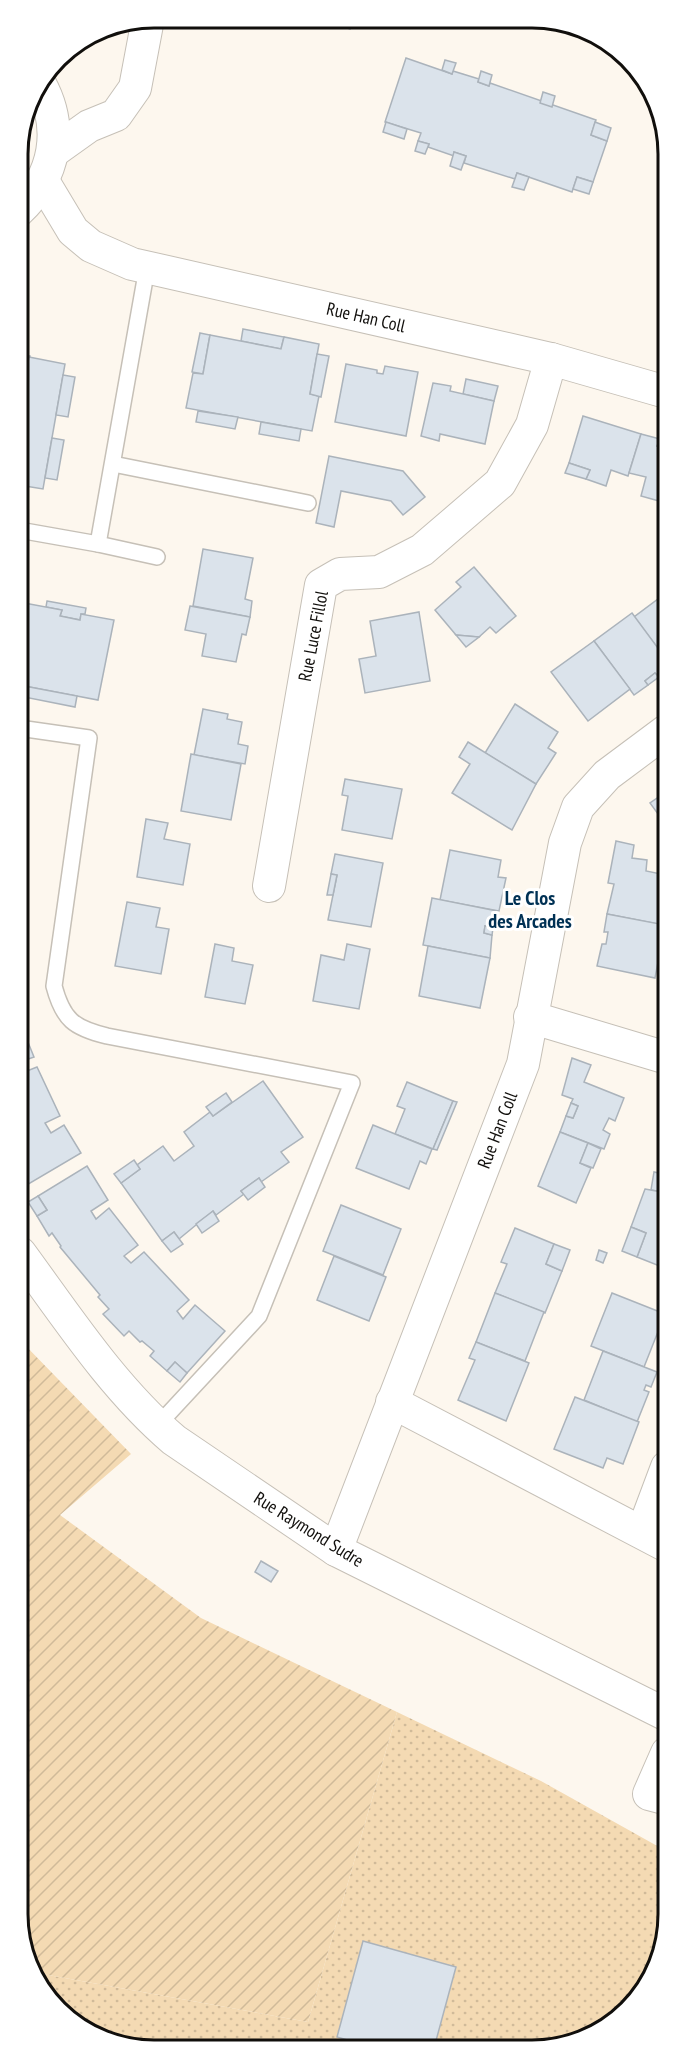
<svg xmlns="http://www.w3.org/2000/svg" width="686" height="2069" viewBox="0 0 686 2069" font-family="'PT Sans Narrow',sans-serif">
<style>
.grass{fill:url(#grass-dots)}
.garden{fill:url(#garden-furrows)}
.building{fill:#dbe3eb;stroke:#abb3bb;stroke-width:1.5}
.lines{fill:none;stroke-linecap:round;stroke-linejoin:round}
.lane-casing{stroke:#c6c0b7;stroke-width:18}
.street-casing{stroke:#c6c0b7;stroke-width:34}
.lane{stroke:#fff;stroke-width:15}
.street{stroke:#fff;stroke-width:32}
.labels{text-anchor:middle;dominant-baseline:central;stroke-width:6;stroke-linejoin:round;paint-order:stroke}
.street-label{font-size:18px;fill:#110f0c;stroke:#fff}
.neighbourhood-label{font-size:20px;font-weight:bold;fill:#003154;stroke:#fff}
.rim{fill:none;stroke:#110f0c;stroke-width:3}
</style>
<defs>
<pattern id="grass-dots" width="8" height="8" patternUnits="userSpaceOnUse" patternTransform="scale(1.5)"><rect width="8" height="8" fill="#f4dab3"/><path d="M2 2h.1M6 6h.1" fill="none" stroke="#d0ba99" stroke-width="1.8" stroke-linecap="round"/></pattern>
<pattern id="garden-furrows" width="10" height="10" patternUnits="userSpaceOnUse" patternTransform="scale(1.5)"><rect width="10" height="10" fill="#f4dab3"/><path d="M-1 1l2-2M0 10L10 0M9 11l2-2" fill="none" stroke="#d0ba99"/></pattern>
</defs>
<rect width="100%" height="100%" fill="#fdf7ee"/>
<polygon class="grass" points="397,1712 541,1781 668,1852 668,1923 634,2004 559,2048 128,2048 58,2011 37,1973 308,2022"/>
<polygon class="garden" points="20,1340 131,1454 60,1515 201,1618 397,1712 308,2022 37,1973 21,1942"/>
<g class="building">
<polygon points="322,19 344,19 342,26"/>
<polygon points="344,19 353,19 350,29 342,26"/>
<polygon points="406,58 452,74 453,71 479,79 478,82 489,86 490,83 596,120 591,135 607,141 593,182 577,177 572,192 517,173 515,179 464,163 466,156 454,152 454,156 428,147 429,144 418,141 421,133 385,122"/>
<polygon points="445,60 456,63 452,74 442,70"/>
<polygon points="481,71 492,75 489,86 478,82"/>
<polygon points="543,92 555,96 552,107 540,103"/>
<polygon points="386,122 407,129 404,139 383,132"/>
<polygon points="595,122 611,128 607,141 591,135"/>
<polygon points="418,141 429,144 425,154 415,151"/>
<polygon points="454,152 466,156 461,170 450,166"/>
<polygon points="517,173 529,177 524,190 512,187"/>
<polygon points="577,177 593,182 589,194 573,189"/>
<polygon points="243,329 284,337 281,349 241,341"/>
<polygon points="200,333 210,335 203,374 192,372"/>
<polygon points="210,335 281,349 284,337 319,344 310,394 319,396 312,431 186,408 193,373 203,374"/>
<polygon points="19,354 30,356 27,367 19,365"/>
<polygon points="317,354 329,356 321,397 310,394"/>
<polygon points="29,357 65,364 43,489 19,485 19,365 27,367"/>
<polygon points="346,364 377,370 377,373 383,374 385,366 418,372 406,436 335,422"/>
<polygon points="63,375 75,377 68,417 56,415"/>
<polygon points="466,379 498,386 494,401 463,394"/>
<polygon points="433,383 451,386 450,391 494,401 485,444 440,434 439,441 421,436"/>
<polygon points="198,411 238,417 235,429 196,422"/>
<polygon points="583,416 641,434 628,476 611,470 606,486 586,479 590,470 569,463"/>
<polygon points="261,422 301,429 299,441 259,434"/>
<polygon points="641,434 660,439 657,446 666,449 666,490 663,489 659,501 641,496 646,477 629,473"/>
<polygon points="52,438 64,440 57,480 45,478"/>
<polygon points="660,439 666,441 666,449 657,446"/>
<polygon points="329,456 403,471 425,497 403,515 391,501 341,491 334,527 316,523"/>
<polygon points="569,463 590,470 586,479 565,473"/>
<polygon points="663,489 666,490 666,503 659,501"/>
<polygon points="203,549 253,558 245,599 252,601 250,617 193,606"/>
<polygon points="474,567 516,616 496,633 490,627 479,637 456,635 435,610 461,587 456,582"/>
<polygon points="666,593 666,659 634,617"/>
<polygon points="47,601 86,608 85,614 81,614 80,620 60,616 62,610 46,607"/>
<polygon points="19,602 62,610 60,616 80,620 81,614 114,620 98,700 19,685"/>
<polygon points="190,606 250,617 246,635 242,634 236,662 202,656 206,634 185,630"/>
<polygon points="419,612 430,681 365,693 359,659 376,656 370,621"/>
<polygon points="632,613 666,659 666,672 659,677 655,673 645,681 648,685 634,695 594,641"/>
<polygon points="456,635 479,637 466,647"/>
<polygon points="594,641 630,689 588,721 551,672"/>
<polygon points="655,673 659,677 648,685 645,681"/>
<polygon points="19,685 77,696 75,707 19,696"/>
<polygon points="515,704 558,732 548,748 556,753 536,784 485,753"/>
<polygon points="203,709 228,714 227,719 242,722 238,744 248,746 245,764 194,755"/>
<polygon points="468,742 536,784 512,830 452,793 470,764 459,757"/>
<polygon points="191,754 241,764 231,820 181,811"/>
<polygon points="345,779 402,789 392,839 342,830 348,796 342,795"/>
<polygon points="666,792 666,825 650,803"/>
<polygon points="146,819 168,823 164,839 190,844 183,885 137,877"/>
<polygon points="616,841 634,845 632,858 647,860 646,871 666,875 658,924 607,914 614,884 608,883"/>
<polygon points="450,850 501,860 498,877 506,878 499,911 440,900"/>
<polygon points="335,854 383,863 371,927 328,920 337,875 331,874"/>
<polygon points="331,874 337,875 333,895 327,895"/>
<polygon points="432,898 497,911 493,928 485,926 484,933 492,935 490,958 423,945"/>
<polygon points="127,902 160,908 156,927 169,929 161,974 115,966"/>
<polygon points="607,914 665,925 655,978 597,966 602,944 606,944 608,932 604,932"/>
<polygon points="485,926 493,928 492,935 484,933"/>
<polygon points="215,944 234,948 232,961 253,965 245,1004 205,997"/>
<polygon points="347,944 370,949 359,1009 313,1001 321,955 344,960"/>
<polygon points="428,946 490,958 480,1008 419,996"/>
<polygon points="665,1005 666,1006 667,1023 660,1021"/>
<polygon points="19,1020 34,1057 20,1062"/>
<polygon points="572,1058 591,1065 584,1082 624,1098 615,1121 609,1118 603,1130 610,1134 604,1149 560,1132 566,1116 573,1118 578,1106 571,1103 573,1099 562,1095"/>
<polygon points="20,1065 22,1073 37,1067 60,1116 45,1123 51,1133 64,1125 81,1153 20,1189"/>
<polygon points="263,1081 303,1137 281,1152 289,1162 261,1182 259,1178 241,1191 244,1194 216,1215 213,1211 179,1239 174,1232 162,1241 121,1183 140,1169 137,1165 163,1146 174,1161 194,1146 184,1132 210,1112 213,1116"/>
<polygon points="407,1082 453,1101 433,1149 395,1134 405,1109 397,1106"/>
<polygon points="226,1093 232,1102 213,1116 206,1107"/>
<polygon points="453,1101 457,1102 437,1150 433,1149"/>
<polygon points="571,1103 578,1106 573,1118 566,1116"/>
<polygon points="373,1125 432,1149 426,1164 420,1161 409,1189 356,1168"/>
<polygon points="667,1129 667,1193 651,1190 654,1172 659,1173"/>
<polygon points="560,1132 588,1143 580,1163 591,1168 576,1203 538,1186"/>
<polygon points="588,1143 601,1149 593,1168 580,1163"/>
<polygon points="134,1160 140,1169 121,1183 114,1174"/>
<polygon points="87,1166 108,1200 91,1211 96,1219 109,1208 138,1245 124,1256 131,1263 144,1252 189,1300 177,1311 183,1319 195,1305 225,1331 187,1373 175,1362 167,1371 150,1356 154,1351 142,1341 140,1342 129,1331 124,1336 103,1314 109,1309 98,1297 100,1295 60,1247 61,1246 52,1233 49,1236 37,1216 47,1210 38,1196"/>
<polygon points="259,1178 265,1187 248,1200 241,1191"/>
<polygon points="645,1189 667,1193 667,1269 637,1257 646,1233 631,1227"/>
<polygon points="38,1196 47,1210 37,1216 28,1202"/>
<polygon points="341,1205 401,1229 383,1275 323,1251"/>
<polygon points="213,1211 219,1221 202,1233 196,1224"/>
<polygon points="631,1227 646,1233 637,1257 622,1251"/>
<polygon points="515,1228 554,1244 546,1264 562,1271 545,1313 495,1293 507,1264 501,1262"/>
<polygon points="174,1232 183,1244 171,1252 162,1241"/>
<polygon points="554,1244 570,1250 562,1271 546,1264"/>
<polygon points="599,1250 607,1253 603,1263 596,1260"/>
<polygon points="334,1256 386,1277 369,1321 317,1300"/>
<polygon points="495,1293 544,1312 525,1361 476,1342"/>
<polygon points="612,1293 665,1314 644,1367 591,1346"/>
<polygon points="476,1342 529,1363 506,1421 458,1400 475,1360 469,1358"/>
<polygon points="603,1351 657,1372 651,1387 646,1385 644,1390 649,1392 637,1422 584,1400"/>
<polygon points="175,1362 187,1373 180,1382 167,1371"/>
<polygon points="575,1397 639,1422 623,1464 607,1458 603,1468 554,1449"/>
<polygon points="261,1561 278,1571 271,1582 255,1572"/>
<polygon points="363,1941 456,1967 434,2048 375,2048 337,2037"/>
</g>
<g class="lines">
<defs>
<g id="lane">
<polyline points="113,464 308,503"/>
<polyline points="19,530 98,544 147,268"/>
<polyline points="98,544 157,557"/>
<path d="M 19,728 L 89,738 L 54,986 C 63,1020 74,1028 107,1036 L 352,1083 L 259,1316 L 157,1426"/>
</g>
<g id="street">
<polyline points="54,151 89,126 116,115 135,88 148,19"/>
<polyline points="43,181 73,231 91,246 132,264 551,359 666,392"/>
<path d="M 18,211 C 56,176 64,128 40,84"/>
<polyline points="269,886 321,585 340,574 379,572 422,550 500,483 532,425 551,359"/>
<polyline points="530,1017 667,1058"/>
<path d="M 20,1253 C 67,1317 113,1388 174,1440 L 336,1550 L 667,1715"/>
<polyline points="392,1402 667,1546"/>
<polyline points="643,1531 667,1467"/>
<polyline points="336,1550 523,1064 565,843 578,807 607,775 666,731"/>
<polyline points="667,1753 649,1794 668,1799"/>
</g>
</defs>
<use href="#lane" class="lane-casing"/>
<use href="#street" class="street-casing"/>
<use href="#lane" class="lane"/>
<use href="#street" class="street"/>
</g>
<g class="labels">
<g class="street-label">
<text transform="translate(366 317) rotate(13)">Rue Han Coll</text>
<text transform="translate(313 636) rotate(-79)">Rue Luce Fillol</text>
<text transform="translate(497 1130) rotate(-69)">Rue Han Coll</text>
<text transform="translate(309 1529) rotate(32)">Rue Raymond Sudre</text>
</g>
<g class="neighbourhood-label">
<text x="530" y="898">Le Clos<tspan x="530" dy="23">des Arcades</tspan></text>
</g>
</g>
<path d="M0 0H686V2069H0ZM154 28H532A126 126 0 0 1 658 154V1914A126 126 0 0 1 532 2040H154A126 126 0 0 1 28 1914V154A126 126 0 0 1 154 28Z" fill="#fff" fill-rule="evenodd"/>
<path class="rim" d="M154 28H532A126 126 0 0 1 658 154V1914A126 126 0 0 1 532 2040H154A126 126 0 0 1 28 1914V154A126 126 0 0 1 154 28Z"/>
</svg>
